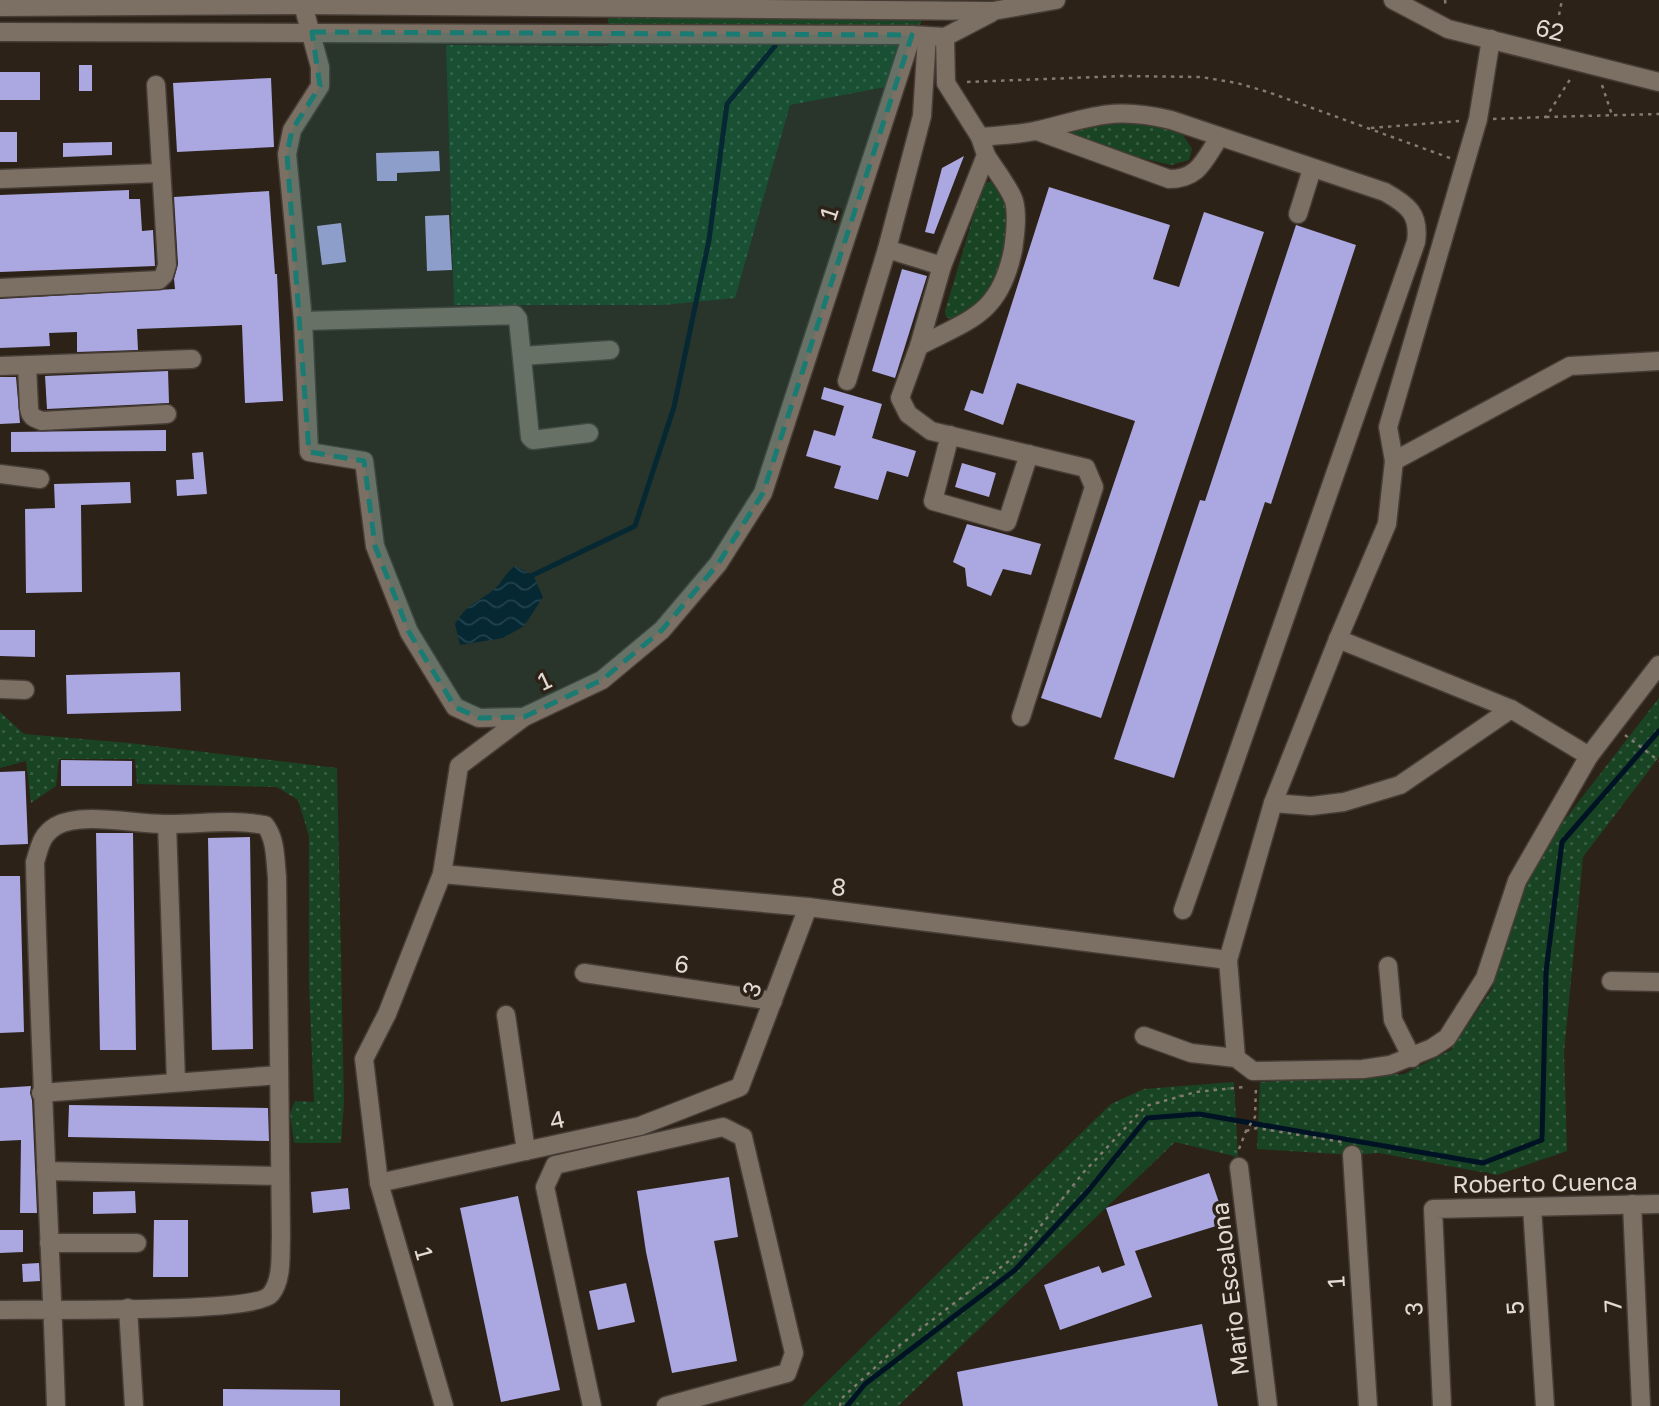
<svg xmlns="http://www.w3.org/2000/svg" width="1659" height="1406" viewBox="0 0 1659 1406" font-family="'Golos Text',sans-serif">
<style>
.green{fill:url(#green-dots)}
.water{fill:url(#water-waves)}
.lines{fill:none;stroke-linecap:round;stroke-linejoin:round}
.stream{stroke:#001324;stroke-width:5}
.building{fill:#aaa7e1}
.minor-casing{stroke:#463d36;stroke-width:21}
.path{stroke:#837a71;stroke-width:2.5;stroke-dasharray:3.5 5;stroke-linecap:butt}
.minor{stroke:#7c6f63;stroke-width:18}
.marked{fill:#1a7b73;fill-opacity:0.2;stroke:#1a7b73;stroke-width:5;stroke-dasharray:14 9;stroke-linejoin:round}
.labels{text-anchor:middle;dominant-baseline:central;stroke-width:7;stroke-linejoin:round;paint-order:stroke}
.street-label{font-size:24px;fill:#e2dad3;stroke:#2d2218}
</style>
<defs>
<pattern id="green-dots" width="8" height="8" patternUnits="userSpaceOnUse" patternTransform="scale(1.75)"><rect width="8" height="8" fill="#194424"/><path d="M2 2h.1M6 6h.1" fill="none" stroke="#3a5e43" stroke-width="1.8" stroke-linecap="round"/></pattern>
<pattern id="water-waves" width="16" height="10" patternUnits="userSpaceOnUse" patternTransform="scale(1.75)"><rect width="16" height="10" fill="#001324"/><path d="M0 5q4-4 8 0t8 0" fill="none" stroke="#253543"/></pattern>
</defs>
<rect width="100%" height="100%" fill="#2d2218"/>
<g class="green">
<polygon points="607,0 933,0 886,87 790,105 735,298 664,305 454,305 446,45 609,46"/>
<polygon points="1118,119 1181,132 1192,149 1189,160 1171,165 1145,159 1053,130"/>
<path d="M 994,180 C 998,187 1006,196 1009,204 C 1015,221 997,279 987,294 C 979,306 963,313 951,319 L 946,317 L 945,311 L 983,184 Z"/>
<polygon points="1659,698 1659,757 1583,857 1564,1052 1567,1151 1497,1175 1379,1153 1352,1155 1257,1149 1260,1082 1404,1074 1451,1050 1492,989 1535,858"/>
<polygon points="0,712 24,734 129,743 337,768 344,1103 341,1143 294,1143 290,1113 295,1101 314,1102 309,985 309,836 298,800 277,787 137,784 135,759 59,759 56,786 31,803 26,761 0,768"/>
<polygon points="1234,1082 1238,1157 1175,1142 898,1406 802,1406 1111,1104 1144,1089"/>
</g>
<path class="water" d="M 515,566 L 533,575 L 543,597 L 524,626 L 503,638 L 460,645 L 455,624 C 467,604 474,605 492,591 C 502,584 504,574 515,566 Z"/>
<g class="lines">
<g class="stream">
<polyline points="533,575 635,526 674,407 709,240 727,104 775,46"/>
<polyline points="847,1406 865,1384 1015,1270 1088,1191 1147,1118 1199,1114 1483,1163 1542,1140 1546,972 1562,842 1659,731"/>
</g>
</g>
<g class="building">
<rect x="79" y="65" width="13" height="26"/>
<rect x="0" y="72" width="40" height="28"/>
<polygon points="271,78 274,147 177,152 173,83"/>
<rect x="0" y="132" width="17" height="30"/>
<polygon points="112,142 112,155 63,157 63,143"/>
<polygon points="439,151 440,171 397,173 397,181 377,181 376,153"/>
<polygon points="964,156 934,234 925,232 942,168"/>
<polygon points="1049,187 1170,225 1153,279 1179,287 1204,212 1264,232 1101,718 1041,698 1135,421 1017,383 1003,425 964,410 971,390 983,394"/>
<polygon points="129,190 129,199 140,199 142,231 153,230 155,266 0,272 0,195"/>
<polygon points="269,191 275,274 277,274 283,401 245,403 242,325 137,329 138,350 77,352 77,332 49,333 50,346 0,348 0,299 175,289 174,279 178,264 174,197"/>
<polygon points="449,215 452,270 427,271 425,216"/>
<polygon points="341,223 346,262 322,265 317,226"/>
<polygon points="1296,225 1356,245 1271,504 1265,502 1174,778 1114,759 1200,500 1205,501"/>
<polygon points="902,269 927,276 895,378 872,371"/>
<polygon points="168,371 169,403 47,409 45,376"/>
<polygon points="0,377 16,377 20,423 0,424"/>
<polygon points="824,387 882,404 872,438 916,451 908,477 887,471 878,500 834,488 841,466 806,456 814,430 835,436 844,406 821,399"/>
<polygon points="166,430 166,451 11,452 11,432"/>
<polygon points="203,452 207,494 177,496 176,480 194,479 192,453"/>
<polygon points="962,463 996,473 989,497 955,487"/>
<polygon points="130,482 131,503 81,505 82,592 26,593 25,509 55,508 54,484"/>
<polygon points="967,524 1041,544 1031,575 1003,569 991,596 967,586 965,568 953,562"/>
<polygon points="0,630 35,630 35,657 0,656"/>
<polygon points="180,672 181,711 67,714 66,675"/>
<polygon points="61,760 132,761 132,786 61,786"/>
<polygon points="25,771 28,844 0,845 0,772"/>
<polygon points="96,833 133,833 136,1050 100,1050"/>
<polygon points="250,837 253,1049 212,1050 208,838"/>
<polygon points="0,876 20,876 24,1032 0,1033"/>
<polygon points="31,1086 30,1093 32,1100 37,1213 20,1213 21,1140 0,1141 0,1088"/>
<polygon points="69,1105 268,1108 269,1141 68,1137"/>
<polygon points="1209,1173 1226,1223 1135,1251 1152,1297 1060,1330 1044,1285 1099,1266 1102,1273 1125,1265 1106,1208"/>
<polygon points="729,1177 738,1237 714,1241 737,1361 672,1373 646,1252 637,1191"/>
<polygon points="348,1188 350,1209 313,1213 311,1192"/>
<polygon points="135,1191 136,1213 93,1214 93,1192"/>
<polygon points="518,1196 560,1390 501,1402 460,1208"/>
<polygon points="154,1220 188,1220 188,1277 153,1277"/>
<polygon points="0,1230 23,1230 23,1252 0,1253"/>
<polygon points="39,1263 40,1281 23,1282 22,1264"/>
<polygon points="626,1283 635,1322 598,1330 589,1291"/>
<polygon points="1202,1324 1218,1406 963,1406 957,1372"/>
<polygon points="223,1389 340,1390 340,1406 223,1406"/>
</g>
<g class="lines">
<defs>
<g id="minor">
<polyline points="1393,0 1448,29 1659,82"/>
<polyline points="303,5 320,67 320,86 292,130 287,154 303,321 309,452 364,461 375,546 409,632 455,707 479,718 524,717"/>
<polyline points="0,7 303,5 993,11 1056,0"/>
<polyline points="0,32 912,35 945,37"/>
<polyline points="945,37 946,83 980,137 986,155 942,266 919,346 900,398 908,414 931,431 1086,468 1094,487 1021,717"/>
<polyline points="945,37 991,13"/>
<path d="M 1037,131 L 1169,179 C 1199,179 1204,160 1219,138"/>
<path d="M 980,137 C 1000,135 1020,135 1039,130 C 1094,117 1113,106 1171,120 L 1385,192 C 1408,205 1420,214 1416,242 L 1183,910"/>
<polyline points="0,179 161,173"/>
<polyline points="1298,214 1312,169"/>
<polyline points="887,249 942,266"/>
<polyline points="0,288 159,280 164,275 167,265 156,85"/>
<polyline points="303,321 515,315 518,319 530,437 533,440 589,433"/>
<path d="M 919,346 C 971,319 1000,314 1013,250 C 1015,236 1018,216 1014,201 C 1010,188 993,167 986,155"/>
<polyline points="522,356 610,350"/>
<path d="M 27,365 L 29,408 C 30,417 34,418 42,421 L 167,414"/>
<polyline points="0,366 192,359"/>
<polyline points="847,381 887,249 922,116 927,36"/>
<polyline points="950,435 933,501 1007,522 1029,454"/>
<polyline points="1394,461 1570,366 1659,361"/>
<polyline points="0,474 40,479"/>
<polyline points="1338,639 1511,709 1589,756"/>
<polyline points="0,689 25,690"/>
<polyline points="1273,803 1311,806 1344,802 1400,785 1511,709"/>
<polyline points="167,824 176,1081"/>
<polyline points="442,874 808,907 1228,960"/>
<polyline points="1388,966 1393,1020 1412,1058"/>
<polyline points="584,973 773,1001"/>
<polyline points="1611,981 1659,982"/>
<polyline points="506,1015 526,1151"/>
<polyline points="1144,1036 1191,1053 1236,1058 1253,1071 1363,1069 1390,1065 1432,1048 1447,1038 1485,978 1517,881 1589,756 1659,665"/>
<polyline points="1236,1058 1228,960 1273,803 1338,639 1387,524 1394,461 1388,427 1478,119 1491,39"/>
<polyline points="41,1093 279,1075"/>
<polyline points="1352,1155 1368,1406"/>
<polyline points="1239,1167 1268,1406"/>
<polyline points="46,1171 280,1176"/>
<polyline points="379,1183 640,1126 740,1087 808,907"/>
<polyline points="1632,1204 1641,1406"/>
<polyline points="1532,1207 1545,1406"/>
<polyline points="49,1243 137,1243"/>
<polyline points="128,1308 134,1406"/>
<path d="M 0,1310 C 39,1309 255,1314 271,1294 C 283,1279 280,1254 281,1237 L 277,877 C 275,859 276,839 265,825 C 230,819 203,824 168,824 C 137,825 83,811 56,826 C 41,835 40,846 35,862 C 39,1043 50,1224 56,1406"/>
<polyline points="444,1406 379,1183 364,1059 387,1014 442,874 459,766 524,717 602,680 662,630 718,564 763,493 912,35"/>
<polyline points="592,1406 545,1187 555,1165 723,1127 743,1137 794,1353 787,1373 666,1406"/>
<polyline points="1442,1406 1433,1209 1659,1204"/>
</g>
</defs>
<use href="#minor" class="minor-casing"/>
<g class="path">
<polyline points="1445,0 1446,8"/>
<polyline points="1554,40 1562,0"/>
<polyline points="967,82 1123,76 1201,77 1237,83 1268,92 1450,158"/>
<polyline points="1602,85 1612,115"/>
<polyline points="1546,117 1659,114"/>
<polyline points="1493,119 1546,117 1571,78"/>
<polyline points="1371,128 1459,121"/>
<polyline points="1625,735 1659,761"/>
<polyline points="1246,1131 1257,1128 1342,1142"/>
<polyline points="1239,1149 1246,1131 1255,1117 1256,1087"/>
<polyline points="840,1406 841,1399 896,1348 1018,1254 1083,1173 1146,1106 1196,1092 1245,1087"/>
</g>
<use href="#minor" class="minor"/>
</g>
<path class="marked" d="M 312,32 L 912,35 L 763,493 L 718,564 L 662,630 L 602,680 L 524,717 L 479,718 L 455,707 L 409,632 L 375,546 L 364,461 L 309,452 L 287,154 L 292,130 L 320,86 Z"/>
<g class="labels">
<g class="street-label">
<text transform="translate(1550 29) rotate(14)">62</text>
<text transform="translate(828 213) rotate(-72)">1</text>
<text transform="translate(544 680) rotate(-25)">1</text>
<text transform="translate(839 886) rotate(7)">8</text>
<text transform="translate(682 963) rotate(8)">6</text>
<text transform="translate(751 989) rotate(-70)">3</text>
<text transform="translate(557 1119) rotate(-12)">4</text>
<text transform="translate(1545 1182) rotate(-1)">Roberto Cuenca</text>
<text transform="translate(425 1253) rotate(74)">1</text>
<text transform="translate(1335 1282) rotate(-94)">1</text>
<text transform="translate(1229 1289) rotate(-97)">Mario Escalona</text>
<text transform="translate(1612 1306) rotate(-93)">7</text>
<text transform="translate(1514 1308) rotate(-94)">5</text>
<text transform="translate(1413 1309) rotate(-93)">3</text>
</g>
</g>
</svg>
